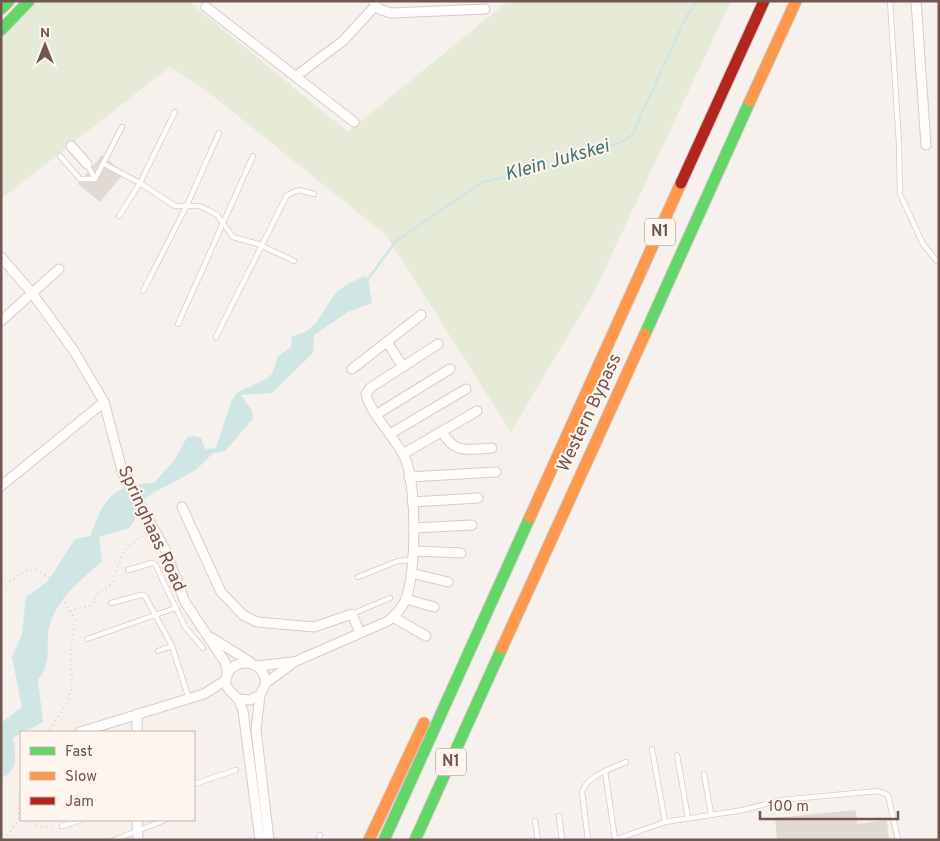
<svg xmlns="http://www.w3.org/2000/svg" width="940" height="841" viewBox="0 0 940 841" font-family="Overpass,sans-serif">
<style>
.green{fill:#e6ebd8}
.water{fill:#cfe6e5}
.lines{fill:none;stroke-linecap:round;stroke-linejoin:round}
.stream{stroke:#cfe6e5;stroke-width:2.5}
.building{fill:#e2d9d4}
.lane-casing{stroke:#d4cdc9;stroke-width:6}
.street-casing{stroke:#d4cdc9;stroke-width:11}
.fast-casing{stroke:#d5ccc8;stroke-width:13}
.slow-casing{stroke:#d5ccc8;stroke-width:13}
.jam-casing{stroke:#d5ccc8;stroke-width:13}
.path{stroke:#d9d1cf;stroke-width:2;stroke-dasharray:1 4;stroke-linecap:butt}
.lane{stroke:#fefdfc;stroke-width:4.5}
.street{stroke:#fefdfc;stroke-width:9}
.fast{stroke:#63d668;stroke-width:11}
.slow{stroke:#ff974d;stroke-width:11}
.jam{stroke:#b3261e;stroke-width:11}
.labels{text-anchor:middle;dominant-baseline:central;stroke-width:4;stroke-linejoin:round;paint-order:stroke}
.shield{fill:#fdf5ee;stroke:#9c867f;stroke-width:1}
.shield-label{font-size:16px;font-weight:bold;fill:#72564f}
.street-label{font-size:18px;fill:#72564f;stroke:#fdf5ee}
.water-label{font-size:19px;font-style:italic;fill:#447475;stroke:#fdf5ee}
</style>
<rect width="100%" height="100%" fill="#f6f1ec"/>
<polygon class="green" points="34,1 193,1 192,4 348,132 508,1 731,1 595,290 511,432 386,235 203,88 170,67 1,199 1,33"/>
<path class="water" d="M 363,276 L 368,279 L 372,303 L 348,312 L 314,335 L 313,353 L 272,393 L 241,395 L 252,411 L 253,419 L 225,451 L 213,453 L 196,470 L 153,493 L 140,503 L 134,522 L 129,528 L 99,537 L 102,561 C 82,580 58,597 50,624 C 43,648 55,655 38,680 L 43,722 L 13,738 C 16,753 19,772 1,778 L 1,723 L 22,707 L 12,657 L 22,634 L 26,597 L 48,581 L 75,539 L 90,536 C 104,499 112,484 154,483 L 176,458 L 187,437 L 194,436 L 201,438 L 205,449 L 216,448 L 231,402 L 238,392 L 266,379 L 272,374 L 278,356 L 291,347 L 292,336 C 319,331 321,311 336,293 C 343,286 355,281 363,276 Z"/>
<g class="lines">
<polyline class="stream" points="368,279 396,241 483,182 569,161 624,141 632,135 686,17 697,1"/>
</g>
<g class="building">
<polygon points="102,155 124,173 100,202 78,184"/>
<polygon points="856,810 857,824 887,820 889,840 777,840 775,818"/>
</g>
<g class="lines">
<defs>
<g id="lane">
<polyline points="890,1 899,144 900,194 923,244 936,260"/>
<polyline points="60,156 80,179 95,179 122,127"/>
<polyline points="87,164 95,179"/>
<polyline points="104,164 140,183 175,206 199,206 208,210 217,215 233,237 258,244 294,261"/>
<polyline points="119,216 140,183 175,112"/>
<polyline points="143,291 186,207 219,133"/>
<polyline points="178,324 253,156"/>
<polyline points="216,337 287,195 299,190 314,194"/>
<polyline points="128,570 152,563 155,564 185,627 203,648"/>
<polyline points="358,577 398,561 413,560"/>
<polyline points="111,603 141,595 145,596 172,646 189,699"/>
<polyline points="352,614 390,598"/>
<polyline points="87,639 175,608"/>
<polyline points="158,651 172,646"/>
<polyline points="652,749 665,822"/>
<polyline points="677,755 688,818"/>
<polyline points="605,771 615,839"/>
<polyline points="704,774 711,814"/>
<polyline points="194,784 236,770"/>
<polyline points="559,816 562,840"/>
<polyline points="535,821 538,840"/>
<polyline points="62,826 81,820"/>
<polyline points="114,840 165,820"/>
<polyline points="318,840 320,835"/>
<path d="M 588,840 L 582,792 C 588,775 611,769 626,762"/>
<polyline points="614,840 665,822 743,810 781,800 878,791 888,795 898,840"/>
</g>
<g id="street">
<polyline points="373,1 379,9 391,13 485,9"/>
<polyline points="916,1 926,145"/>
<polyline points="206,7 354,122"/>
<polyline points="296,76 343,41 375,6"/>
<polyline points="71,146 87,164"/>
<polyline points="1,257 32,293 74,351 104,402 123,474 165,549 185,602 225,662 228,674"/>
<polyline points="1,321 59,269"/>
<polyline points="387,342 403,367"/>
<polyline points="352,369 421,315"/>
<polyline points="377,414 450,369"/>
<path d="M 442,431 C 454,455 469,449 492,448"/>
<polyline points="390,434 466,389"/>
<polyline points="403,454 477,411"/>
<polyline points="409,477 496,472"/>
<polyline points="1,486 104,402"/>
<polyline points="412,502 478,498"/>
<polyline points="182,507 221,592 243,615 257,622 314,627 352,614 360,633"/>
<polyline points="413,528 472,525"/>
<polyline points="414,551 461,553"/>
<polyline points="411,573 448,582"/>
<polyline points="406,599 434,607"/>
<polyline points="393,617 426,636"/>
<polyline points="212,638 250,662"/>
<polyline points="257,666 292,662"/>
<polyline points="238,699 250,700 260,695"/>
<polyline points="80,732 204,694 226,680"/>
<polyline points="137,732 137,714"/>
<polyline points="137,820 138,840"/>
<path d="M 260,840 L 243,711 C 242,708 240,703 239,700 C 235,694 228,692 226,684 C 222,661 262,652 266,683"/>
<path d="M 269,840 L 256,730 L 260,695 L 266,683 L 294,662 L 388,621 C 396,615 401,609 405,601 C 417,574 417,482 404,456 C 393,435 372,416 366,394 L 370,388 L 438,344"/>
</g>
<g id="fast">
<polyline points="1,9 9,1"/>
<polyline points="1,30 29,1"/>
<polyline points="645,334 750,101"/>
<polyline points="384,840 530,517"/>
<polyline points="415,840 502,648"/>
</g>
<g id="slow">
<polyline points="750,101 796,1"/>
<polyline points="530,517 681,183"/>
<polyline points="502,648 645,334"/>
<polyline points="369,840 424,723"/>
</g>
<polyline id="jam" points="681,183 764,1"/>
</defs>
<use href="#lane" class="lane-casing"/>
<use href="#street" class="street-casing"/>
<use href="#fast" class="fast-casing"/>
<use href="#slow" class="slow-casing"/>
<use href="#jam" class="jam-casing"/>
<g class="path">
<polyline points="1,587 24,572 36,569 50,578 75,619 71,649 72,688 67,703 48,732"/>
<polyline points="70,611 92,605 97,594 111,584 124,551 146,532"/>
<polyline points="22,820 39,827 55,826"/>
<polyline points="5,840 19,818 19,797 21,788"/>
</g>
<use href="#lane" class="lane"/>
<use href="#street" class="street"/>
<use href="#fast" class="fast"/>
<use href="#slow" class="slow"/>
<use href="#jam" class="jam"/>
</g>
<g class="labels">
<g class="shield">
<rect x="645" y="218.5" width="30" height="27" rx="4"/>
<rect x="436" y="748.5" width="30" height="27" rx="4"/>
</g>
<g class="shield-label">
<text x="660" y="232">N1</text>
<text x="451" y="762">N1</text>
</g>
<g class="street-label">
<text transform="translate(590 413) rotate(-65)">Western Bypass</text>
<text transform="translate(151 529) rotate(65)">Springhaas Road</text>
</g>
<g class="water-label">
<text transform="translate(557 161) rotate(-16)">Klein Jukskei</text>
</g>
</g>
<rect width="940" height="841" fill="none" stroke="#72564f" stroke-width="5"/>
<rect x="20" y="731" width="175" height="90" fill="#fdf5ee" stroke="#c5b5ae"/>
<rect x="30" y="747" width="25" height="8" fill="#63d668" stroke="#c5b5ae"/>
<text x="65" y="756" font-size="15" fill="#72564f">Fast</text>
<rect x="30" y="772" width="25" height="8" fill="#ff974d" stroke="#c5b5ae"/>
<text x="65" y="781" font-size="15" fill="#72564f">Slow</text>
<rect x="30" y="797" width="25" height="8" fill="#b3261e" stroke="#c5b5ae"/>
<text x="65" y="806" font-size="15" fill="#72564f">Jam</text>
<g transform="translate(45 45)" stroke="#fdf5ee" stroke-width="4" paint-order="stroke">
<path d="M0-4L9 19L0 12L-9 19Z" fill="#72564f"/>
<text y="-8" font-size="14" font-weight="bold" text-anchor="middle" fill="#72564f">N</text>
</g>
<path d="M760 811v8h138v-8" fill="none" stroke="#72564f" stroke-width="2.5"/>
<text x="768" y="811" font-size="15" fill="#72564f" stroke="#fdf5ee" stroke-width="4" paint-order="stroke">100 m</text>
</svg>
